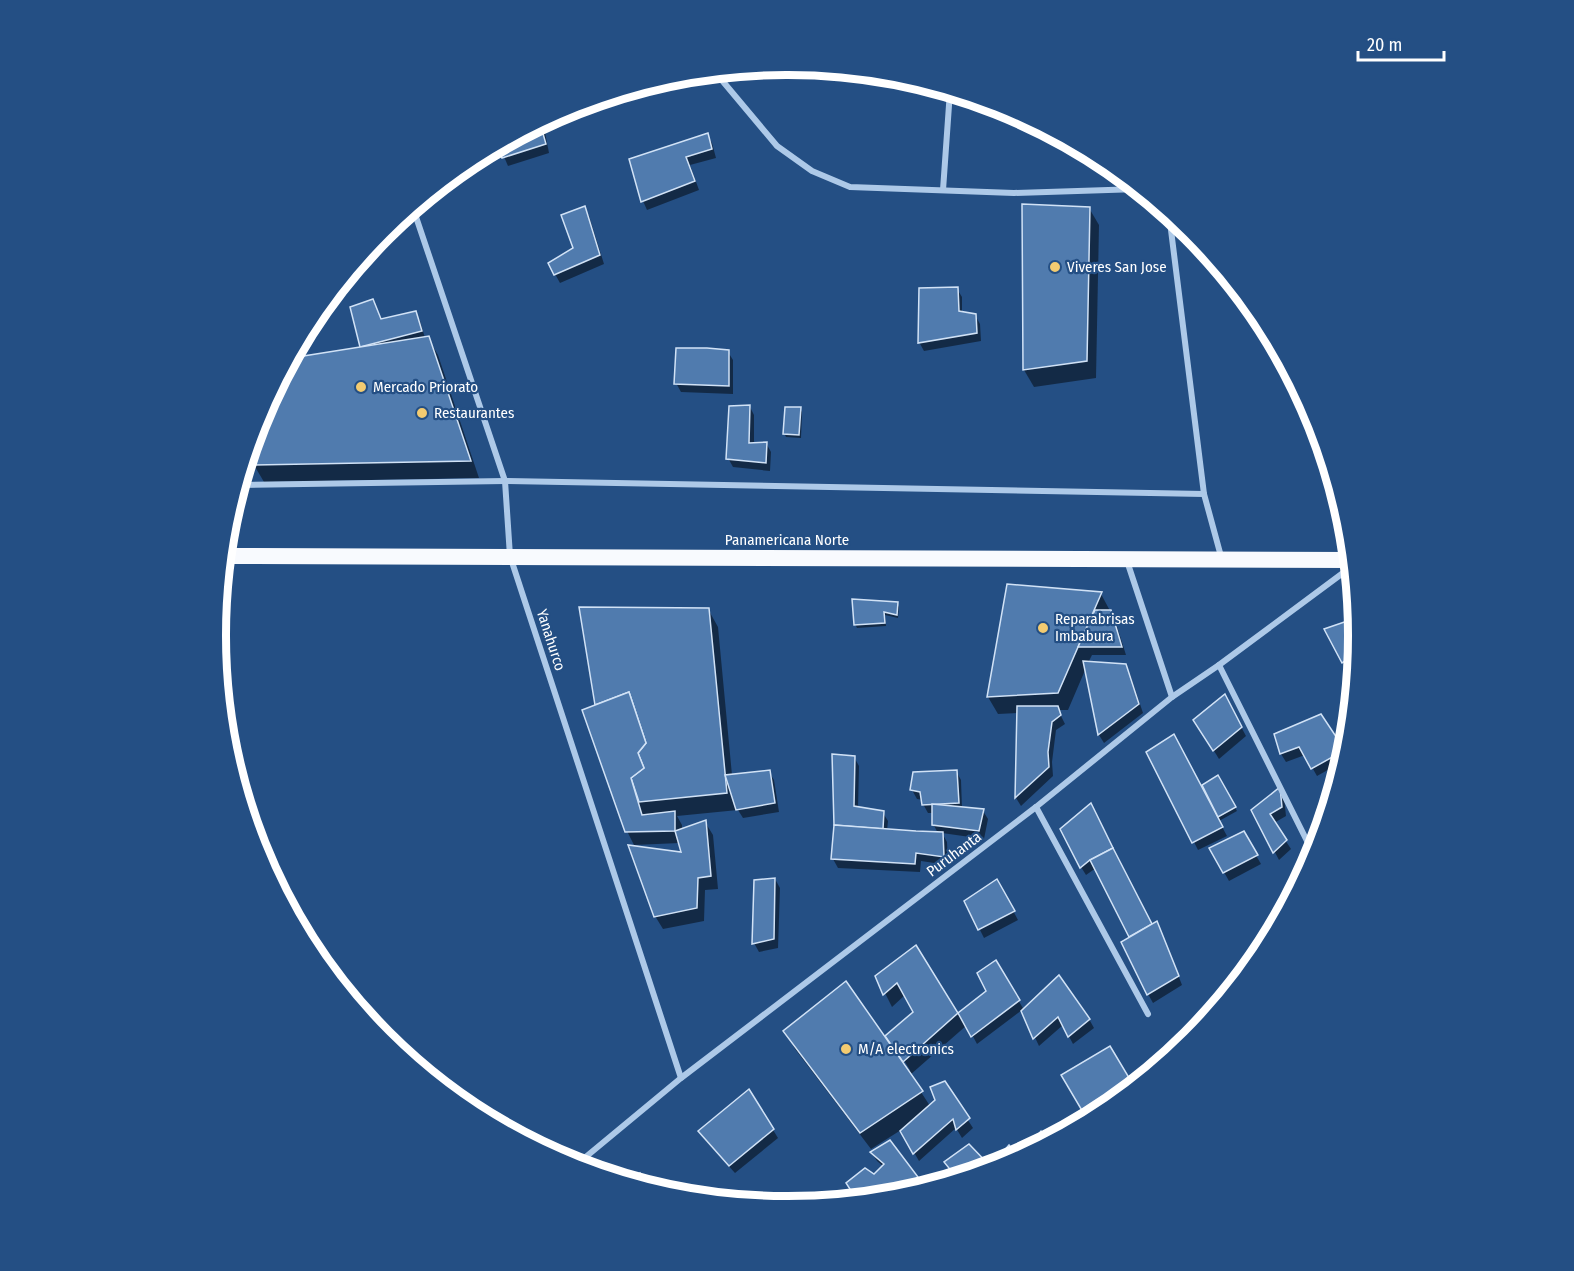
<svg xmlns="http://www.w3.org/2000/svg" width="1574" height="1271" viewBox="0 0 1574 1271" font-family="'Fira Sans Condensed',sans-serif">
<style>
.shadow{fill:#0007;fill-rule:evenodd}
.building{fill:#507bae;stroke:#d1e2f6;stroke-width:1.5}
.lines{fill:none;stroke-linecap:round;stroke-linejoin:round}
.minor{stroke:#adc9e8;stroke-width:6}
.trunk{stroke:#f8fafe;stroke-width:16}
.poi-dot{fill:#f3cb71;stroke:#244f84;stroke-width:2}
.labels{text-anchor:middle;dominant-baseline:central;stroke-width:4.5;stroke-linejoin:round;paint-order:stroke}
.poi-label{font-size:15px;fill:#fff;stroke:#244f84;text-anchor:start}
.street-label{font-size:15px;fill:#fff;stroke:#244f84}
.rim{fill:none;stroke:#fff;stroke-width:8}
</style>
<rect width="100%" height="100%" fill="#244f84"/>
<g class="shadow">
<polygon points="667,78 671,85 620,103 615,94"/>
<polygon points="543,122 549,153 508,166 499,145"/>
<polygon points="707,135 712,143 716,158 690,165 699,190 647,210 643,201"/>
<polygon points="1023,206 1089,208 1099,225 1096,378 1034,387 1024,370"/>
<polygon points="584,208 589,216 604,264 560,283 555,274 575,248"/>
<polygon points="957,289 962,297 962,313 975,315 980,324 981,341 924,351 919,342"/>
<polygon points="373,301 382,320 415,313 420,321 425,338 428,338 438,355 479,478 264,482 254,465 251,445 260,417 290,360 362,348 361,346"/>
<polygon points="728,352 733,360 733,394 681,392 676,383"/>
<polygon points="750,407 754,415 754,444 766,443 771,452 770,471 733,467 728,458"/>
<polygon points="800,409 802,412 801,438 786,437 784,433"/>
<polygon points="1009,586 1101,594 1115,620 1126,655 1092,655 1088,663 1125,665 1130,674 1143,713 1104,743 1099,735 1086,668 1068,710 1058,710 1065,724 1056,730 1052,762 1053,776 1021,806 1016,798 1019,713 998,714 988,697"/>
<polygon points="897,604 899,607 898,618 885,615 886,626 857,628 855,624"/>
<polygon points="708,609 718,627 732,775 769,772 774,780 779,812 743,818 738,810 677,816 682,825 682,830 705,822 713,835 718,889 705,890 704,921 663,929 655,916 683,854 680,843 634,845 627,831 597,704"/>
<polygon points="1356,619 1358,636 1355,667 1348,671 1326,630"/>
<polygon points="1225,697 1246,736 1219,759 1195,720"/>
<polygon points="1320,716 1345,754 1342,762 1317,776 1305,755 1286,762 1281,754 1276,734"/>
<polygon points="854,757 859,766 858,809 883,813 888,821 887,831 938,833 933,824 933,813 928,813 923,804 923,800 917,799 912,790 956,771 961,780 962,809 983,811 988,819 984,839 942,833 947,842 948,865 921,861 920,872 838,868 833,859 836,825"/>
<polygon points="1218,777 1237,811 1219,821 1227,836 1198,850 1194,842 1201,787"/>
<polygon points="1280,789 1284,797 1286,816 1274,823 1291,849 1279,860 1253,811"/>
<polygon points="1095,813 1152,926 1161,931 1182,985 1153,1003 1148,994 1131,938 1096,868 1086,875 1081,867"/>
<polygon points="1243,833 1261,864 1229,881 1211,849"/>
<polygon points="775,879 780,888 778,948 759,952 754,943"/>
<polygon points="997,881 1018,920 984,938 966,902"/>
<path d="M 915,948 L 958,1015 L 988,991 L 996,962 L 1024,1010 L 1089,1019 L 1094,1028 L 1073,1044 L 1063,1025 L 1039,1046 L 1022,1010 L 977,1044 L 967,1025 L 910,1075 L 930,1106 L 936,1100 L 944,1083 L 973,1128 L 962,1138 L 956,1128 L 919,1161 L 901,1130 L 871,1149 L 795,1049 L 785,1031 L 888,1044 L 914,1012 L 905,995 L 892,1007 L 877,977 ZM 902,1057 L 910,1070 L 909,1071 L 900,1058 Z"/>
<polygon points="749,1091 778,1138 735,1173 705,1140 700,1131"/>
<polygon points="872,1153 917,1177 922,1186 915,1190 898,1196 858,1200 875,1176 884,1167 877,1161"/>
<polygon points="623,1175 628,1181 620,1179"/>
</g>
<g class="building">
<polygon points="540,123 546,144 502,158 497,146"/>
<polygon points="708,133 712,149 686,157 695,181 641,202 629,159"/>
<polygon points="1022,204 1090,207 1087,361 1023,370"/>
<polygon points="585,206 600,255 554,275 548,263 573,248 561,215"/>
<polygon points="958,287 959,311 976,314 977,333 918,343 919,288"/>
<polygon points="373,299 381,319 416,311 422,331 360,347 350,307"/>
<polygon points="429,336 471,461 252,465 250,448 260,417 291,358"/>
<polygon points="676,348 707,348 729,350 729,386 674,384"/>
<polygon points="750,405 749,443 767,442 766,463 726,459 729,406"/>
<polygon points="785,407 801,407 799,435 783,434"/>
<polygon points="1007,584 1102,592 1058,693 987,697"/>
<polygon points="852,599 898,602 897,615 884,612 885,623 854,625"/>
<polygon points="579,607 709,608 727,793 639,802 631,778 644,768 638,753 646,743 629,692 595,705"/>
<polygon points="1095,610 1111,610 1122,647 1078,647"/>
<polygon points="1356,618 1358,636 1356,654 1342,663 1324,629"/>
<polygon points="1083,661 1126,664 1139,704 1098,735"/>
<polygon points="629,692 646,743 638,753 644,768 631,778 642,815 675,811 675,831 625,832 582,710"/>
<polygon points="1225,694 1242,727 1213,751 1193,720"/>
<polygon points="1017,706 1058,706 1061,715 1052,722 1048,752 1049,767 1015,798"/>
<polygon points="1321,714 1345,750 1311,769 1299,747 1280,754 1274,734"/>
<polygon points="1174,734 1223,827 1192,843 1146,752"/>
<polygon points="832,754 855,756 854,806 884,811 883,829 834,825"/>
<polygon points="770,770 775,803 736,810 725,775"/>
<polygon points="957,770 959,803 922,805 920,792 910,790 913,772"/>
<polygon points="1218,775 1236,807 1218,817 1202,785"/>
<polygon points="1280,787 1282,807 1270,814 1287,840 1273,853 1251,810"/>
<polygon points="1091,803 1113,848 1090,860 1080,868 1060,829"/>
<polygon points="932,804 984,809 979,831 932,825"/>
<polygon points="706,820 711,876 698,878 697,908 654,917 628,845 681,852 675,831"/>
<polygon points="834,825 916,831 943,832 944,857 916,853 915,864 831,859"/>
<polygon points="1244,831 1258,855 1223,873 1209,848"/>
<polygon points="1113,848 1152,924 1129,937 1090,860"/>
<polygon points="775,878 774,939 752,944 754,880"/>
<polygon points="997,879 1015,911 978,930 964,901"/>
<polygon points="1157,921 1179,976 1147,995 1121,942"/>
<polygon points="916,945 958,1013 903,1062 885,1036 913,1012 897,983 883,995 875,976"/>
<polygon points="996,960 1020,1000 971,1037 958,1013 986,991 977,973"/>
<polygon points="1059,975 1090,1019 1068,1037 1058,1017 1033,1039 1021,1011"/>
<polygon points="846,981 923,1091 860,1133 783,1031"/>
<polygon points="1110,1046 1134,1086 1104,1110 1087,1119 1061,1075"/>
<polygon points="945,1081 970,1118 956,1130 953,1119 913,1154 900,1131 935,1100 930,1087"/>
<polygon points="749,1089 774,1129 729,1166 698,1131"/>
<polygon points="1041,1131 1046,1141 1021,1155"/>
<polygon points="890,1140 918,1177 891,1196 857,1200 846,1183 865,1168 874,1174 884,1164 870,1152"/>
<polygon points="969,1144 991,1167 957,1178 944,1162"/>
<polygon points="1009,1145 1017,1157 998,1165 995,1161"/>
<polygon points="640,1173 650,1188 632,1182"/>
</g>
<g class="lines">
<g class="minor">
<polyline points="715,72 777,146 812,171 850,187 1014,193 1139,189"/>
<polyline points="943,190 950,91"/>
<polyline points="413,208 505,481 510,556 681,1078"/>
<polyline points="1169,214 1204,494 1222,560"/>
<polyline points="239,485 505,481 1204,494"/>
<polyline points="1127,561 1172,697"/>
<polyline points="1219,665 1314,855"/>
<polyline points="1036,807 1148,1014"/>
<polyline points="576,1165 681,1078 1036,807 1172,697 1219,665 1351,567"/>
</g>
<path class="trunk" d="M 224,556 C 599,556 975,561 1351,560"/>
</g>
<g class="poi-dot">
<circle cx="1055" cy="267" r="6"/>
<circle cx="361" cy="387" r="6"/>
<circle cx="422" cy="413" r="6"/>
<circle cx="1043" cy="628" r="6"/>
<circle cx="846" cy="1049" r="6"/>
</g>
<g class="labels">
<g class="poi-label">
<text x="1067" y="267">Viveres San Jose</text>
<text x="373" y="387">Mercado Priorato</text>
<text x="434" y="413">Restaurantes</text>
<text x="1055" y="619">Reparabrisas<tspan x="1055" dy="17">Imbabura</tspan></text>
<text x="858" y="1049">M/A electronics</text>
</g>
<g class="street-label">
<text x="787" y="540">Panamericana Norte</text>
<text transform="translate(551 640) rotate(72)">Yanahurco</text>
<text transform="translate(954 854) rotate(-37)">Puruhanta</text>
</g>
</g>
<path d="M0 0H1574V1271H0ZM786 75H788A560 560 0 0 1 1348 635V636A560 560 0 0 1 788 1196H786A560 560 0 0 1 226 636V635A560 560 0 0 1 786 75Z" fill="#244f84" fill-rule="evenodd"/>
<path class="rim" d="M786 75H788A560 560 0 0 1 1348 635V636A560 560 0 0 1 788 1196H786A560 560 0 0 1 226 636V635A560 560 0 0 1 786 75Z"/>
<path d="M1358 51v9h86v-9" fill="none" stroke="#ffffff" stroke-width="3"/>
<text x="1367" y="51" font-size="18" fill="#ffffff" stroke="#244f84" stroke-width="4.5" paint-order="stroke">20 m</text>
</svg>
